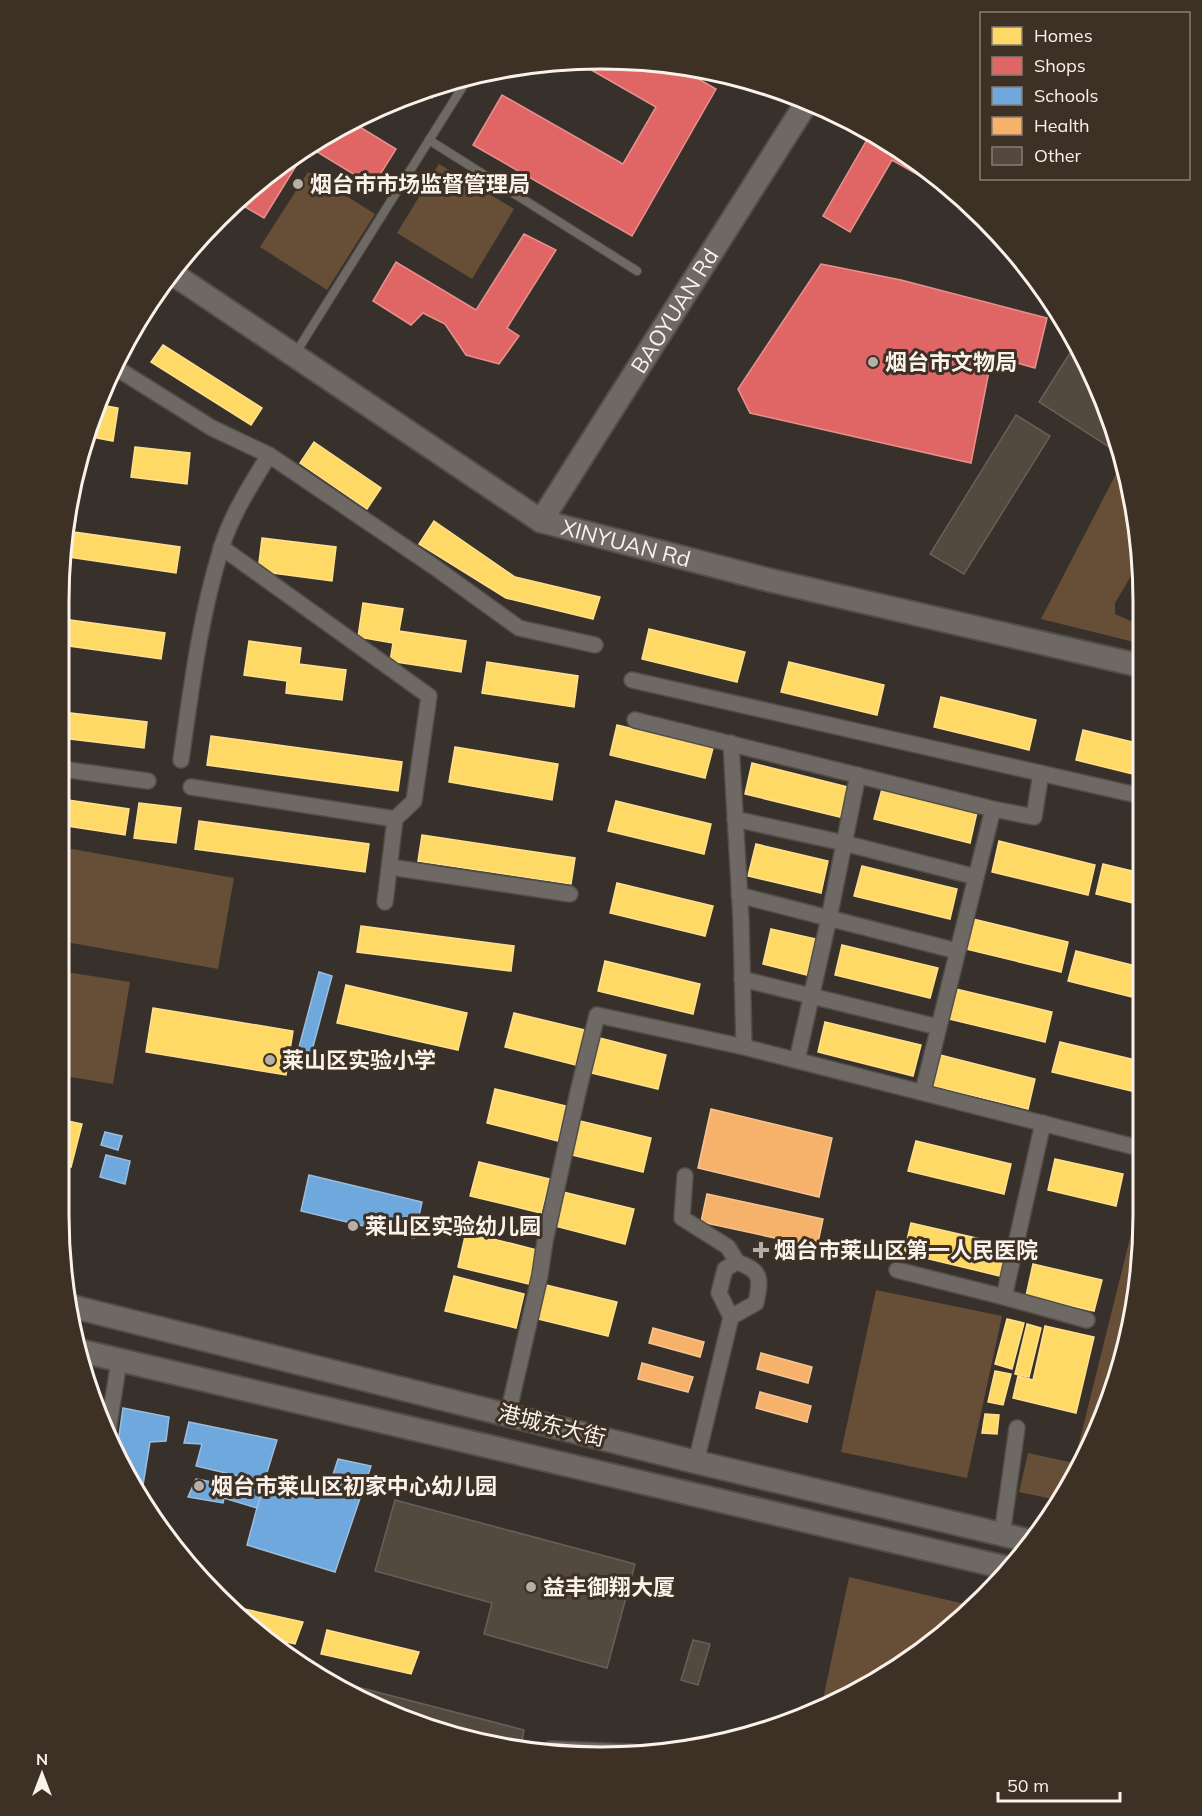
<svg xmlns="http://www.w3.org/2000/svg" width="1202" height="1816" viewBox="0 0 1202 1816" font-family="Mulish,'Noto Sans SC',sans-serif">
<style>
.green{fill:#664e37}
.homes{fill:#ffd966;stroke:#fee08e;stroke-width:1.5}
.shops{fill:#e06666;stroke:#e8908e;stroke-width:1.5}
.schools{fill:#6fa8dc;stroke:#99bee0;stroke-width:1.5}
.health{fill:#f6b26b;stroke:#f7c591;stroke-width:1.5}
.building{fill:#53493f;stroke:#66605a;stroke-width:1.5}
.lines{fill:none;stroke-linecap:round;stroke-linejoin:round}
.lane-casing{stroke:#534d48;stroke-width:10}
.street-casing{stroke:#534d48;stroke-width:18}
.secondary-casing{stroke:#534d48;stroke-width:26}
.lane{stroke:#6f6965;stroke-width:8}
.street{stroke:#6f6965;stroke-width:15}
.secondary{stroke:#6f6965;stroke-width:22}
.poi-dot{fill:#b6aea7;stroke:#3d3126;stroke-width:2}
.labels{text-anchor:middle;dominant-baseline:central;stroke-width:6;stroke-linejoin:round;paint-order:stroke}
.poi-label{font-size:22px;font-weight:bold;fill:#faf2ea;stroke:#3d3126;text-anchor:start}
.street-label{font-size:22px;fill:#faf2ea;stroke:#3d3126}
.rim{fill:none;stroke:#faf2ea;stroke-width:3}
</style>
<rect width="100%" height="100%" fill="#38312b"/>
<g class="green">
<polygon points="439,164 514,209 472,279 397,233"/>
<polygon points="308,172 375,214 327,290 260,247"/>
<polygon points="1117,472 1128,479 1141,559 1115,603 1115,614 1142,626 1142,644 1041,619"/>
<polygon points="61,847 234,878 218,969 60,941"/>
<polygon points="60,971 130,982 113,1084 59,1075"/>
<polygon points="1139,1202 1139,1286 1088,1455 1057,1500 1019,1492 1028,1453 1074,1463"/>
<polygon points="876,1290 1002,1316 967,1478 841,1452"/>
<polygon points="849,1577 969,1605 872,1685 822,1704"/>
</g>
<g class="homes">
<polygon points="163,345 262,408 251,425 151,362"/>
<polygon points="101,405 118,408 113,441 91,437"/>
<polygon points="314,442 381,488 367,509 300,463"/>
<polygon points="135,447 190,453 187,484 131,477"/>
<polygon points="67,518 76,519 74,532 180,547 176,573 69,557 70,550 63,549 63,530"/>
<polygon points="434,521 515,577 600,597 593,619 506,598 419,544"/>
<polygon points="262,538 336,547 332,581 258,571"/>
<polygon points="363,603 403,609 399,631 466,641 461,672 390,661 393,643 358,637"/>
<polygon points="63,619 165,633 161,659 62,645"/>
<polygon points="649,629 745,652 737,682 642,659"/>
<polygon points="249,641 301,648 299,664 346,670 342,700 286,693 287,681 244,675"/>
<polygon points="487,662 578,676 574,707 482,693"/>
<polygon points="789,662 884,685 877,715 781,692"/>
<polygon points="941,697 1036,720 1029,750 934,727"/>
<polygon points="62,712 147,722 144,748 62,738"/>
<polygon points="617,725 713,748 705,778 610,755"/>
<polygon points="1083,730 1141,744 1141,776 1076,760"/>
<polygon points="211,736 402,762 398,791 207,765"/>
<polygon points="455,747 558,764 552,800 449,782"/>
<polygon points="752,763 848,787 840,817 745,794"/>
<polygon points="882,789 977,812 970,843 874,819"/>
<polygon points="61,799 129,809 125,835 61,825"/>
<polygon points="616,801 711,824 704,854 608,831"/>
<polygon points="139,803 181,808 176,843 134,838"/>
<polygon points="199,821 369,844 365,872 195,849"/>
<polygon points="422,835 575,858 571,884 418,861"/>
<polygon points="999,841 1095,865 1088,895 992,872"/>
<polygon points="756,844 828,861 821,893 748,876"/>
<polygon points="1103,864 1141,873 1141,905 1096,894"/>
<polygon points="862,866 957,889 950,919 854,896"/>
<polygon points="617,883 713,906 705,936 610,913"/>
<polygon points="973,919 1068,942 1061,972 966,949"/>
<polygon points="361,926 514,946 511,971 357,952"/>
<polygon points="771,929 816,939 807,975 763,964"/>
<polygon points="842,945 938,968 930,998 835,975"/>
<polygon points="1076,951 1140,967 1140,999 1068,981"/>
<polygon points="605,961 700,984 693,1014 598,991"/>
<polygon points="346,985 467,1013 458,1050 337,1023"/>
<polygon points="956,989 1052,1012 1045,1042 949,1019"/>
<polygon points="153,1008 293,1031 286,1075 146,1052"/>
<polygon points="514,1013 585,1030 576,1065 505,1047"/>
<polygon points="825,1022 921,1045 913,1076 818,1052"/>
<polygon points="596,1037 666,1055 658,1089 587,1072"/>
<polygon points="1060,1042 1140,1061 1140,1093 1052,1072"/>
<polygon points="940,1055 1035,1079 1028,1109 933,1086"/>
<polygon points="495,1089 566,1106 558,1141 487,1123"/>
<polygon points="59,1119 82,1124 71,1167 59,1164"/>
<polygon points="580,1121 651,1138 643,1172 572,1155"/>
<polygon points="916,1141 1011,1164 1004,1194 908,1171"/>
<polygon points="1055,1159 1123,1174 1116,1206 1048,1190"/>
<polygon points="479,1162 550,1179 541,1213 470,1196"/>
<polygon points="563,1192 634,1209 625,1244 555,1226"/>
<polygon points="911,1223 1007,1245 1000,1276 904,1253"/>
<polygon points="466,1232 537,1250 529,1284 458,1267"/>
<polygon points="1033,1264 1102,1280 1094,1311 1026,1296"/>
<polygon points="454,1276 524,1294 516,1328 445,1311"/>
<polygon points="546,1285 617,1302 608,1336 538,1319"/>
<polygon points="1007,1319 1024,1323 1012,1369 995,1364"/>
<polygon points="1027,1324 1041,1328 1029,1377 1015,1374"/>
<polygon points="1045,1326 1094,1337 1076,1413 1013,1398 1018,1376 1033,1380"/>
<polygon points="995,1371 1011,1374 1003,1405 988,1402"/>
<polygon points="985,1414 999,1415 997,1434 982,1433"/>
<polygon points="235,1607 303,1622 295,1644 263,1637"/>
<polygon points="327,1630 419,1652 411,1674 321,1654"/>
</g>
<g class="shops">
<polygon points="574,60 671,63 716,89 632,236 473,145 502,95 623,164 656,107"/>
<polygon points="441,85 432,98 422,91"/>
<polygon points="350,121 396,149 373,186 309,147"/>
<polygon points="872,131 959,193 969,204 892,160 850,232 823,216"/>
<polygon points="307,148 264,218 237,202 271,170"/>
<polygon points="524,234 556,250 507,328 519,336 499,364 466,355 445,324 423,313 411,325 373,301 396,262 476,310"/>
<polygon points="821,264 901,280 1047,318 1035,368 992,356 971,463 750,413 738,389"/>
</g>
<g class="schools">
<polygon points="319,972 332,976 311,1054 298,1051"/>
<polygon points="105,1132 122,1136 118,1150 101,1145"/>
<polygon points="106,1155 130,1161 125,1184 100,1177"/>
<polygon points="309,1175 422,1202 414,1238 301,1211"/>
<polygon points="123,1408 169,1417 166,1441 150,1442 142,1491 137,1490 117,1450"/>
<polygon points="189,1422 277,1440 264,1482 196,1466 202,1444 184,1443"/>
<polygon points="338,1459 371,1466 335,1572 247,1545 265,1478 331,1481"/>
<polygon points="196,1479 262,1491 257,1508 224,1498 223,1503 188,1497"/>
</g>
<g class="health">
<polygon points="711,1109 832,1138 819,1197 698,1168"/>
<polygon points="707,1194 823,1219 817,1247 701,1222"/>
<polygon points="653,1328 704,1342 700,1357 649,1343"/>
<polygon points="761,1353 812,1367 808,1383 757,1369"/>
<polygon points="642,1363 693,1377 688,1392 638,1379"/>
<polygon points="760,1392 811,1406 807,1422 756,1408"/>
</g>
<g class="building">
<polygon points="1070,353 1089,364 1123,456 1039,402"/>
<polygon points="1016,415 1050,436 964,574 930,554"/>
<polygon points="395,1500 635,1564 607,1668 484,1634 492,1603 375,1571"/>
<polygon points="693,1640 710,1644 698,1685 681,1680"/>
<polygon points="338,1682 524,1730 521,1745 379,1708 337,1684"/>
</g>
<g class="lines">
<defs>
<g id="lane">
<polyline points="429,140 637,271"/>
<polyline points="295,354 470,75"/>
</g>
<g id="street">
<polyline points="113,366 212,428 269,455 433,566 519,628 595,645"/>
<polyline points="221,547 429,696 414,801 395,819 385,902"/>
<polyline points="632,680 1141,796"/>
<polyline points="635,720 993,809 1034,817 1041,773"/>
<polyline points="731,743 741,920 744,1047"/>
<path d="M 181,760 C 191,690 200,617 221,549 C 231,515 251,485 269,455"/>
<polyline points="62,769 148,781"/>
<polyline points="191,787 395,819"/>
<polyline points="735,819 844,843 976,877"/>
<polyline points="390,867 570,894"/>
<polyline points="739,895 957,951"/>
<polyline points="742,979 938,1027"/>
<polyline points="797,1060 829,918 858,775"/>
<polyline points="923,1091 993,809"/>
<polyline points="685,1176 682,1218 728,1247 737,1262"/>
<polyline points="897,1270 1004,1297 1043,1123"/>
<polyline points="1004,1297 1087,1320"/>
<polyline points="508,1414 540,1275 545,1241 578,1092 597,1015 744,1047 1139,1148"/>
<polyline points="108,1431 119,1361"/>
<path d="M 696,1462 L 731,1317 L 719,1293 L 725,1269 L 737,1262 C 762,1271 761,1278 756,1303 L 731,1317"/>
<polyline points="1002,1535 1017,1428"/>
<polyline points="550,1753 551,1749 632,1752"/>
</g>
<g id="secondary">
<path id="s1" d="M 173,274 L 541,521 L 769,580 L 1142,666"/>
<path id="s2" d="M 541,521 L 807,102"/>
<polyline points="74,1307 696,1462 1030,1541"/>
<polyline points="81,1351 1012,1569"/>
</g>
</defs>
<use href="#lane" class="lane-casing"/>
<use href="#street" class="street-casing"/>
<use href="#secondary" class="secondary-casing"/>
<use href="#lane" class="lane"/>
<use href="#street" class="street"/>
<use href="#secondary" class="secondary"/>
</g>
<g class="poi-dot">
<circle cx="298" cy="184" r="6"/>
<circle cx="873" cy="362" r="6"/>
<circle cx="270" cy="1060" r="6"/>
<circle cx="353" cy="1226" r="6"/>
<path d="M758 1241h6v6h6v6h-6v6h-6v-6h-6v-6h6z"/>
<circle cx="199" cy="1486" r="6"/>
<circle cx="531" cy="1587" r="6"/>
</g>
<g class="labels">
<g class="poi-label">
<text x="310" y="184">烟台市市场监督管理局</text>
<text x="885" y="362">烟台市文物局</text>
<text x="282" y="1060">莱山区实验小学</text>
<text x="365" y="1226">莱山区实验幼儿园</text>
<text x="774" y="1250">烟台市莱山区第一人民医院</text>
<text x="211" y="1486">烟台市莱山区初家中心幼儿园</text>
<text x="543" y="1587">益丰御翔大厦</text>
</g>
<g class="street-label">
<text stroke="none"><textPath href="#s2" startOffset="249">BAOYUAN Rd</textPath></text>
<text stroke="none"><textPath href="#s1" startOffset="531">XINYUAN Rd</textPath></text>
<text transform="translate(552 1425) rotate(14)">港城东大街</text>
</g>
</g>
<path d="M0 0H1202V1816H0ZM601 69H601A532 532 0 0 1 1133 601V1215A532 532 0 0 1 601 1747H601A532 532 0 0 1 69 1215V601A532 532 0 0 1 601 69Z" fill="#3d3126" fill-rule="evenodd"/>
<path class="rim" d="M601 69H601A532 532 0 0 1 1133 601V1215A532 532 0 0 1 601 1747H601A532 532 0 0 1 69 1215V601A532 532 0 0 1 601 69Z"/>
<rect x="980" y="12" width="210" height="168" fill="#3d3126" stroke="#897e74" stroke-width="1.5"/>
<rect x="992" y="27" width="30" height="18" fill="#ffd966" stroke="#897e74" stroke-width="1.5"/>
<text x="1034" y="42" font-size="18" fill="#faf2ea">Homes</text>
<rect x="992" y="57" width="30" height="18" fill="#e06666" stroke="#897e74" stroke-width="1.5"/>
<text x="1034" y="72" font-size="18" fill="#faf2ea">Shops</text>
<rect x="992" y="87" width="30" height="18" fill="#6fa8dc" stroke="#897e74" stroke-width="1.5"/>
<text x="1034" y="102" font-size="18" fill="#faf2ea">Schools</text>
<rect x="992" y="117" width="30" height="18" fill="#f6b26b" stroke="#897e74" stroke-width="1.5"/>
<text x="1034" y="132" font-size="18" fill="#faf2ea">Health</text>
<rect x="992" y="147" width="30" height="18" fill="#53493f" stroke="#897e74" stroke-width="1.5"/>
<text x="1034" y="162" font-size="18" fill="#faf2ea">Other</text>
<g transform="translate(42 1774)" stroke="#3d3126" stroke-width="4.5" paint-order="stroke">
<path d="M0-4.5L10 22L0 15L-10 22Z" fill="#faf2ea"/>
<text y="-9" font-size="16" font-weight="bold" text-anchor="middle" fill="#faf2ea">N</text>
</g>
<path d="M998 1792v9h122v-9" fill="none" stroke="#faf2ea" stroke-width="3"/>
<text x="1007" y="1792" font-size="18" fill="#faf2ea" stroke="#3d3126" stroke-width="4.5" paint-order="stroke">50 m</text>
</svg>
